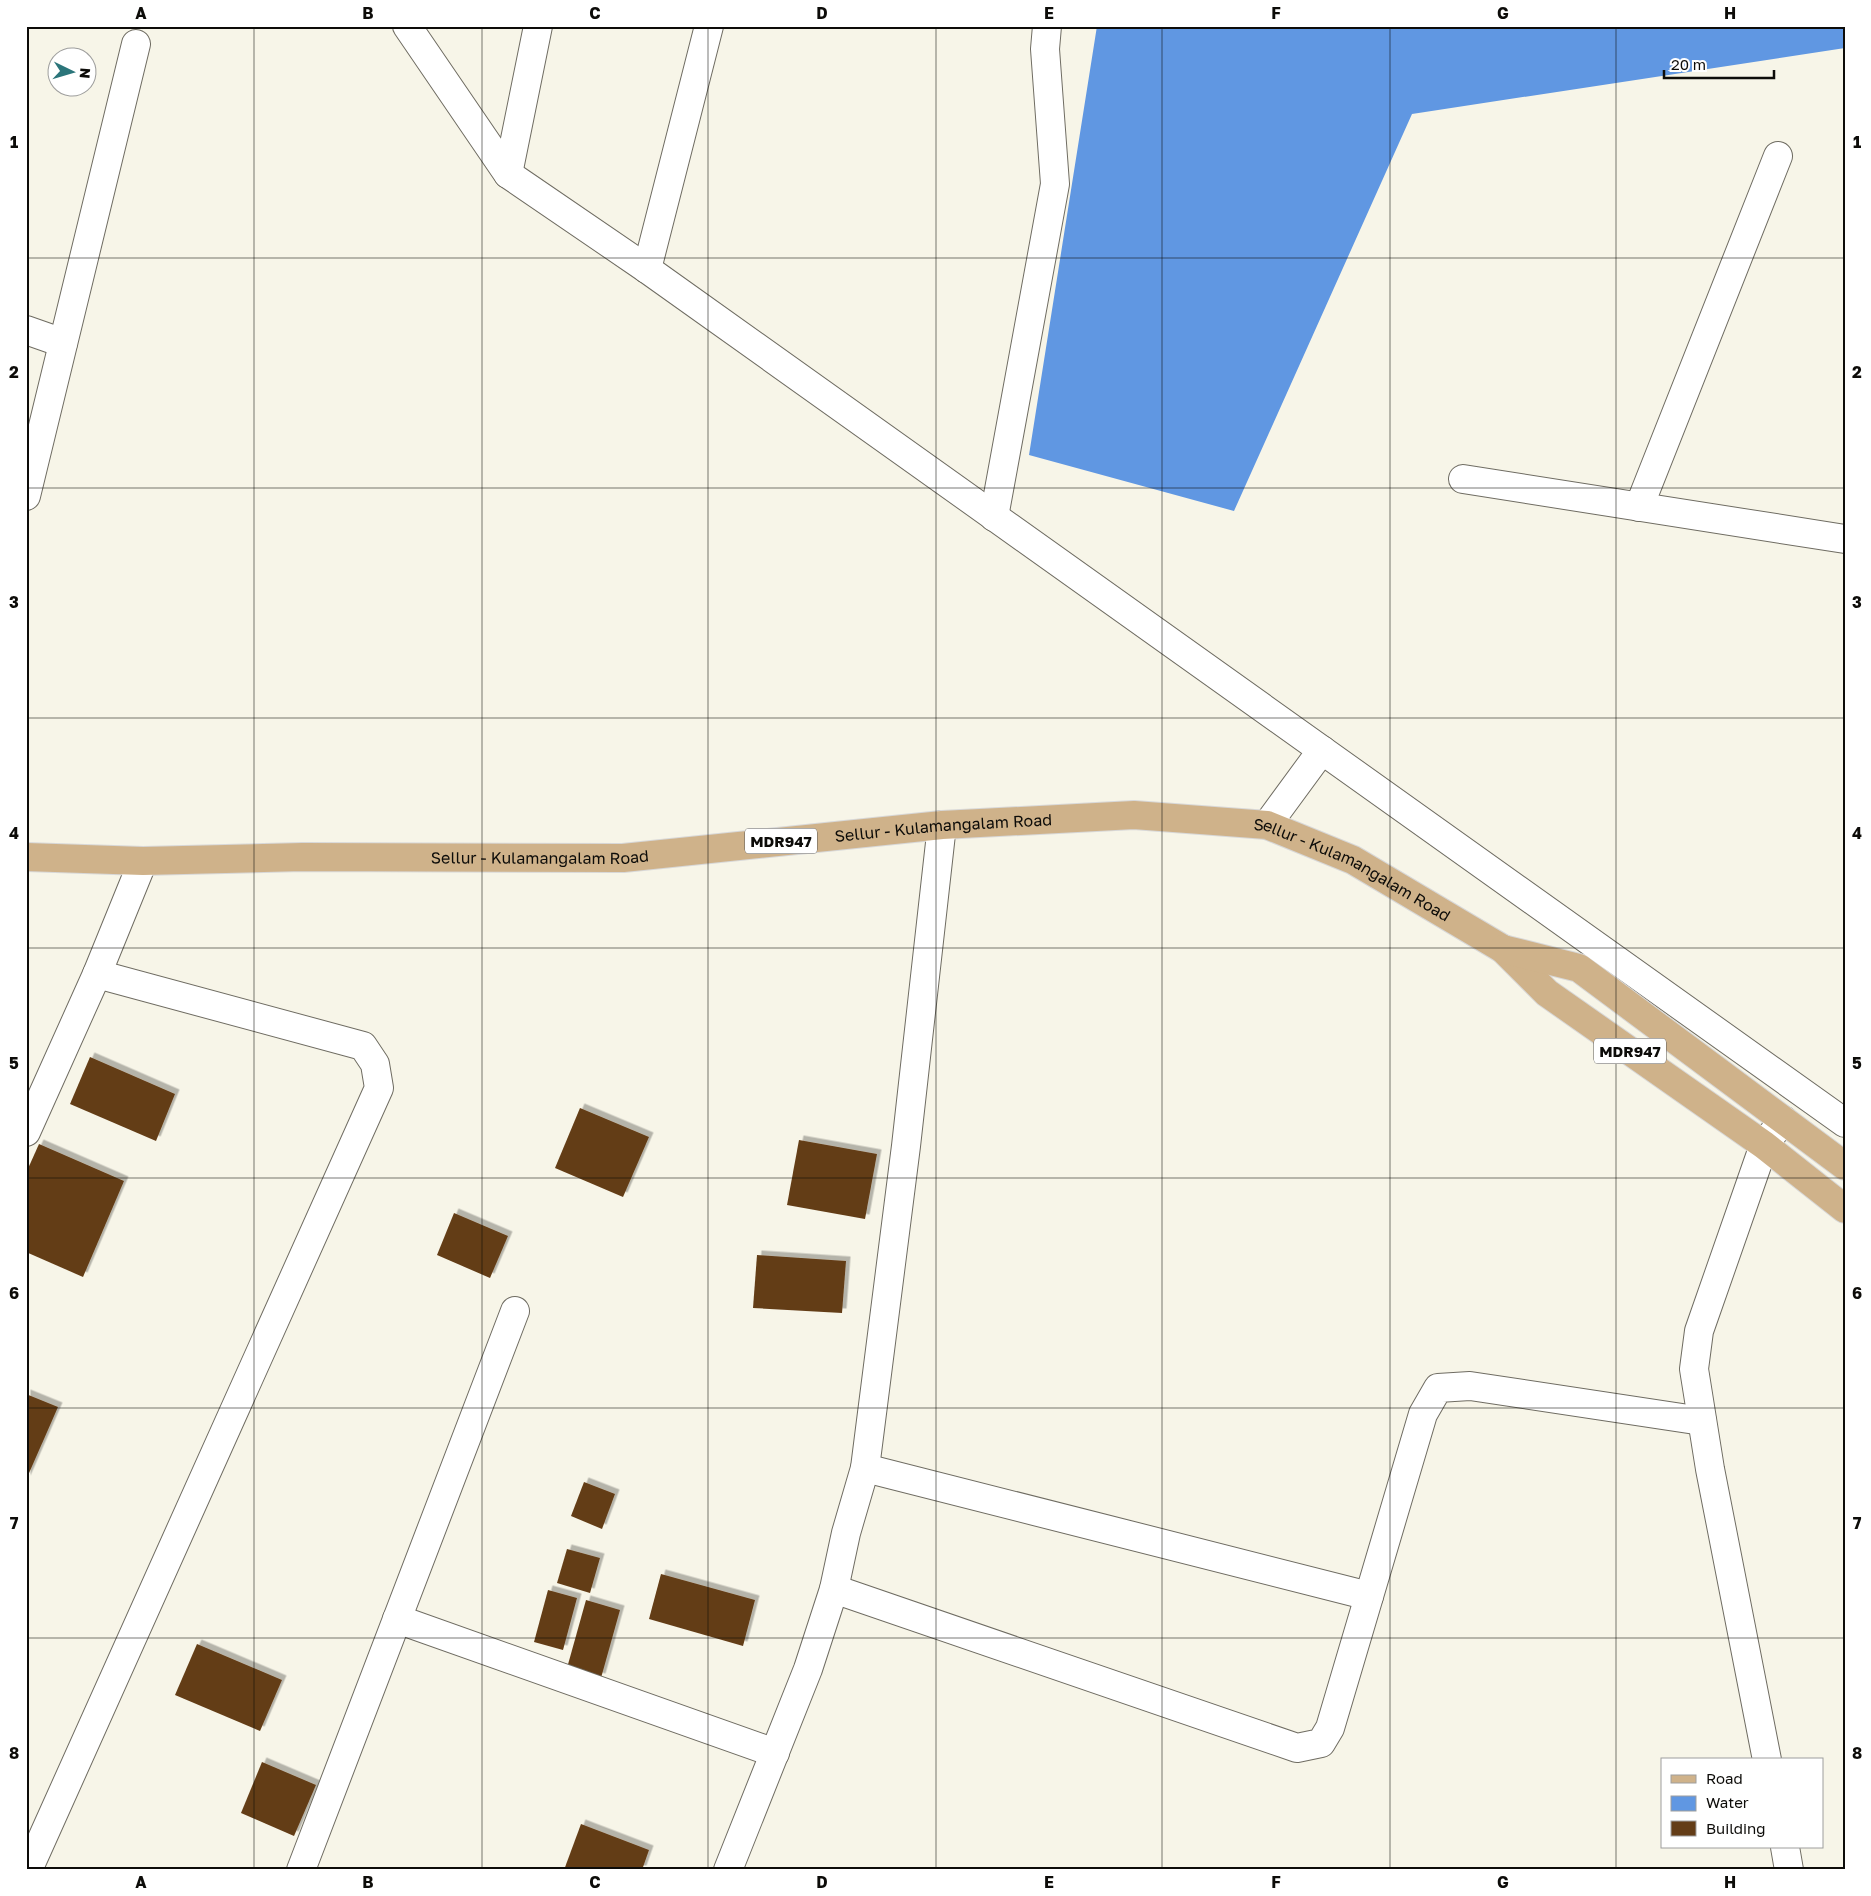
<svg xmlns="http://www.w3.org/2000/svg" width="1871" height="1896" viewBox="0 0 1871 1896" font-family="'Golos Text',sans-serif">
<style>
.water{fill:#6097e2}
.building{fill:#643d17;filter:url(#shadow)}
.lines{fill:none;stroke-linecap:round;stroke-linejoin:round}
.minor-casing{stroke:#6f6c62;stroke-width:30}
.major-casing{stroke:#d8d8d8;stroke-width:30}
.minor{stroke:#fff;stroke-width:28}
.major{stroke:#cfb28a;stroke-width:28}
.grid{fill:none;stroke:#0d0c09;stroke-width:1;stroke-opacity:0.55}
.labels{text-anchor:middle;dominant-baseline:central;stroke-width:5;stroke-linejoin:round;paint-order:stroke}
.shield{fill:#fff;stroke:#565553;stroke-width:1}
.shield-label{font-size:15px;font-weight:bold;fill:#0d0c09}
.street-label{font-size:16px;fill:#0d0c09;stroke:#fff}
.neatline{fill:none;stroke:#0d0c09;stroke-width:2}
.grid-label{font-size:16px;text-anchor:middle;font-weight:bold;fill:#0d0c09}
</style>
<defs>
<filter id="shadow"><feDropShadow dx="4.5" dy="-4.5" stdDeviation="0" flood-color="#0004"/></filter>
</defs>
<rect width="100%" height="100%" fill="#f7f5e8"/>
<polygon class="water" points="1097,26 1845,26 1845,48 1412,114 1234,511 1029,455"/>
<g class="building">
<polygon points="90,1057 175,1094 156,1141 70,1104"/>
<polygon points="580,1108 649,1137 623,1197 555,1168"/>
<polygon points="799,1140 877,1154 865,1219 787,1205"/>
<polygon points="39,1144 124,1181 83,1277 26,1252 26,1173"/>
<polygon points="454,1213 508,1236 490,1278 437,1255"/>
<polygon points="757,1255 846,1261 842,1313 753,1308"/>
<polygon points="26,1394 58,1407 26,1480"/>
<polygon points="584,1482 615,1494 602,1529 571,1516"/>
<polygon points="567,1549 600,1558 590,1593 557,1583"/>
<polygon points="661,1574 755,1600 743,1646 649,1619"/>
<polygon points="548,1590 577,1598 563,1650 534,1642"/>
<polygon points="586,1600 620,1610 601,1678 567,1668"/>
<polygon points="197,1644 282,1680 260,1731 175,1695"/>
<polygon points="262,1762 316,1785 294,1836 241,1813"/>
<polygon points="581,1824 649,1850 642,1870 564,1870"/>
</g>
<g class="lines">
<defs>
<g id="minor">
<polyline points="407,26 508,174 647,269 1845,1123"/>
<polyline points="508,174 538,26"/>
<polyline points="647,269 709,26"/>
<polyline points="26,330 63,343"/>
<polyline points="1463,479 1845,539"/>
<polyline points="26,496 136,44"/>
<polyline points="1639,507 1778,156"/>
<polyline points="994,517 1055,184 1045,49 1047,26"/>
<polyline points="1267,825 1322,750"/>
<polyline points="26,1132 97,974 143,861"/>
<polyline points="865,1468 1369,1596"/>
<polyline points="834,1589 1297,1748 1321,1743 1330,1728 1423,1414 1438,1388 1470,1386 1702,1421"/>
<polyline points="397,1619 775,1753"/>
<polyline points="1767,1760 1710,1469 1694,1369 1699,1331 1764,1145 1783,1120"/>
<polyline points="1785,1847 1789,1870"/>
<polyline points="28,1870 379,1088 375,1064 363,1046 97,974"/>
<polyline points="301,1870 515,1311"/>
<polyline points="728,1870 808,1669 834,1589 846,1533 865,1468 906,1146 942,825"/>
</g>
<g id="major">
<path id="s1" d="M 26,857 L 143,861 L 303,857 L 623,858 L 942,825 L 1134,815 L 1267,825 L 1353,860 L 1503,949 L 1547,993 L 1764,1145 L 1845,1209"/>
<polyline points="1503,949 1579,968 1845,1166"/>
</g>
</defs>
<use href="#minor" class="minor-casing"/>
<use href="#major" class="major-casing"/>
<use href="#minor" class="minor"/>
<use href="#major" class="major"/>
</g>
<path class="grid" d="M 254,26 L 254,1870M 482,26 L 482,1870M 708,26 L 708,1870M 936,26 L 936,1870M 1162,26 L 1162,1870M 1390,26 L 1390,1870M 1616,26 L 1616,1870M 26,258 L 1845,258M 26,488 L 1845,488M 26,718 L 1845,718M 26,948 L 1845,948M 26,1178 L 1845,1178M 26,1408 L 1845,1408M 26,1638 L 1845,1638"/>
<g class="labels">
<g class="shield">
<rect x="745" y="828.5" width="72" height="25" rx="4"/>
<rect x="1594" y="1038.5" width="72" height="25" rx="4"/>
</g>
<g class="shield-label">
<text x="781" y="841">MDR947</text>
<text x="1630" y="1051">MDR947</text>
</g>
<g class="street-label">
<text stroke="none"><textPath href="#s1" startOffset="919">Sellur - Kulamangalam Road</textPath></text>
<text stroke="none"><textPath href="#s1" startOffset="514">Sellur - Kulamangalam Road</textPath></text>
<text stroke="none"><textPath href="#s1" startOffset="1339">Sellur - Kulamangalam Road</textPath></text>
</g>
</g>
<rect width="1871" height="1896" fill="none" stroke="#ffffff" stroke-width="55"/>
<rect x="1661" y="1758" width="162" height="90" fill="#ffffff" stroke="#9e9e9d"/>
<rect x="1671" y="1775" width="25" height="8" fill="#cfb28a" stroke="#9e9e9d"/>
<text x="1706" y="1784" font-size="15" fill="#0d0c09">Road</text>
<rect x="1671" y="1796" width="25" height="15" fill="#6097e2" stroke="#9e9e9d"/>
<text x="1706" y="1808" font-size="15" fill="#0d0c09">Water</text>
<rect x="1671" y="1821" width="25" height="15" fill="#643d17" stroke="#9e9e9d"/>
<text x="1706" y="1834" font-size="15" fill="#0d0c09">Building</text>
<g transform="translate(72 72) rotate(95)"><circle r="24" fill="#ffffff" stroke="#9e9e9d"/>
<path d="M0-4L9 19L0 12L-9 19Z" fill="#2b757a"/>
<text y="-8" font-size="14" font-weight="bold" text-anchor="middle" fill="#0d0c09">N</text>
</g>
<path d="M1664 70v8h110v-8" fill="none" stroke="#0d0c09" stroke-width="2.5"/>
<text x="1671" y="70" font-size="15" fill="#0d0c09" stroke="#ffffff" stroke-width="4" paint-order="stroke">20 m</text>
<rect x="28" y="28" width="1816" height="1840" class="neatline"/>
<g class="grid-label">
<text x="141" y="19">A</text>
<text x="368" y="19">B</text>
<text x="595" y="19">C</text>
<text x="822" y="19">D</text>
<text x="1049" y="19">E</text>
<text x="1276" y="19">F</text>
<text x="1503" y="19">G</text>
<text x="1730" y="19">H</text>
<text x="14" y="148">1</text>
<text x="1857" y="148">1</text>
<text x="14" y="378">2</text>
<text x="1857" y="378">2</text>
<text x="14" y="608">3</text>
<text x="1857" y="608">3</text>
<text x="14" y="839">4</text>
<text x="1857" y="839">4</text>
<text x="14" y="1069">5</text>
<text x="1857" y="1069">5</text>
<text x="14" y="1299">6</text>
<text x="1857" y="1299">6</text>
<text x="14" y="1529">7</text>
<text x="1857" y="1529">7</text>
<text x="14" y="1759">8</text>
<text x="1857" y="1759">8</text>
<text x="141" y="1888">A</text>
<text x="368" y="1888">B</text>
<text x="595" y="1888">C</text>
<text x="822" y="1888">D</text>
<text x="1049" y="1888">E</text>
<text x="1276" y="1888">F</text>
<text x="1503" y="1888">G</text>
<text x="1730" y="1888">H</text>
</g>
</svg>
